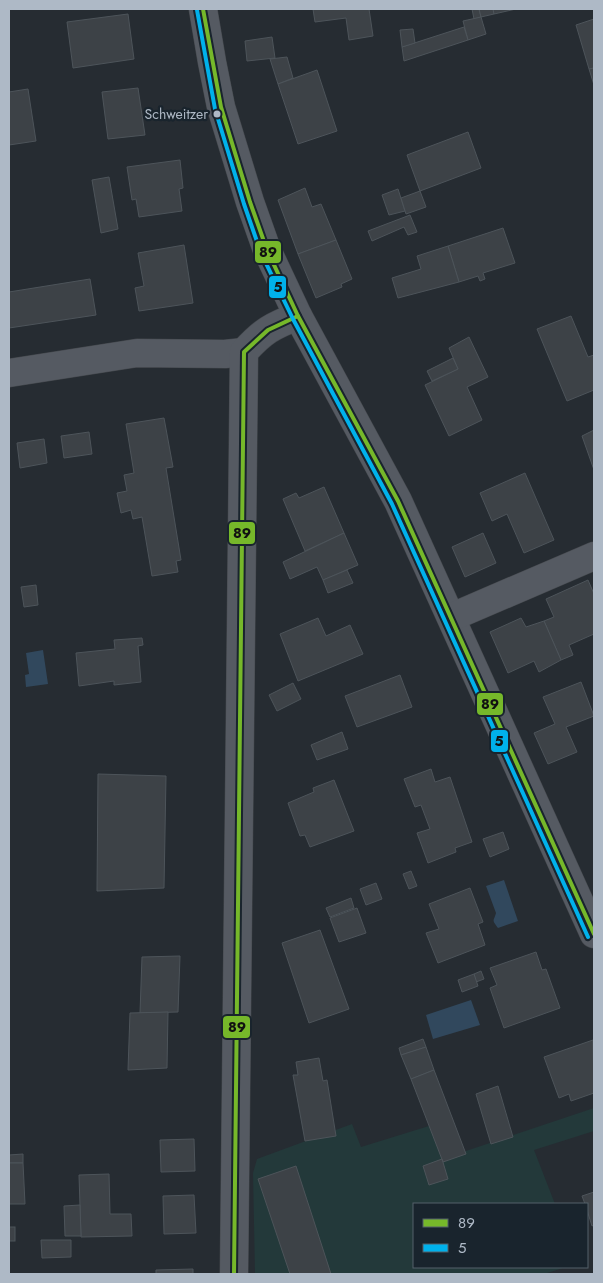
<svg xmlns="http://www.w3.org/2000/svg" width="603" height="1283" viewBox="0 0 603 1283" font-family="Jost,sans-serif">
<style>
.green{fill:#23393a}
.water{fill:#31485d}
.building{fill:#3d4247;stroke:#4d545a}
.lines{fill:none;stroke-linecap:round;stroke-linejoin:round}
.minor-casing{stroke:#44484d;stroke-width:29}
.minor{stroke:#555a62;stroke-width:28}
.bus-1-casing{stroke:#19242d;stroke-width:8}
.bus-2-casing{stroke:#19242d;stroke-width:8}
.bus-1{stroke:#76b82a;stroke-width:4}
.bus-2{stroke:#00b1eb;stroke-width:4}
.bus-dot{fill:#aeb9c6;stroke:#19242d;stroke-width:2}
.labels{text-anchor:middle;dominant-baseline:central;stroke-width:4.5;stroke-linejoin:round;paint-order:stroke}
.bus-label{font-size:14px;fill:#aeb9c6;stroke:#19242d;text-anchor:end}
.line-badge{stroke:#19242d;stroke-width:2}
.pale-badge-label{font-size:14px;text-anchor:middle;font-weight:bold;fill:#111}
</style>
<rect width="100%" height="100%" fill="#262c32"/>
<polygon class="green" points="594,1108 594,1131 534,1150 555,1204 414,1204 414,1267 566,1267 544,1274 255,1274 253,1173 257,1159 352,1124 361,1147 429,1126 442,1159"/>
<g class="water">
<polygon points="43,650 48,684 26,687 25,675 29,674 26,653"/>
<path d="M 504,880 L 518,921 L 498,928 C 492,919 493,923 496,913 L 486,886 Z"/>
<polygon points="471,1000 480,1025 433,1039 426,1015"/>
</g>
<g class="building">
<polygon points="313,9 369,9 373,36 349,40 346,18 315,22"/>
<polygon points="472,9 479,9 481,17 474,19"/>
<polygon points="479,9 494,9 494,14 481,17"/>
<polygon points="493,9 516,9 494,14"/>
<polygon points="128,14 134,59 73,68 67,22"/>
<polygon points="481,17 486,34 468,40 463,21"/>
<polygon points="594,19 594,68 589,69 576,25"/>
<polygon points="464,27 468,40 404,61 402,47"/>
<polygon points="413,29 415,43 402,47 400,30"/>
<polygon points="272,37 275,58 247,61 245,41"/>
<polygon points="287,57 293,78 278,84 270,59"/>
<polygon points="594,68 594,85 589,69"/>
<polygon points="317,70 337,131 298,144 278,84"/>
<polygon points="138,88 145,135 108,139 102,92"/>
<polygon points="28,89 36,141 9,145 9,92"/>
<polygon points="468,132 481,168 420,191 407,155"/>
<polygon points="180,160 183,188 179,189 182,211 139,217 136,199 132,200 127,167"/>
<polygon points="109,177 118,229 101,233 92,180"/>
<polygon points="305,188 312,207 321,204 336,240 298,254 278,200"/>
<polygon points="398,189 405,211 389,215 382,195"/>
<polygon points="420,191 426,207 406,214 401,198"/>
<polygon points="410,215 417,232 408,235 404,227 372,241 368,231"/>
<polygon points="503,228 515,263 483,273 485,279 480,281 478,276 459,282 448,246"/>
<polygon points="336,240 352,279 341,284 342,287 316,298 298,254"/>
<polygon points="184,245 193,303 139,311 135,288 144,286 138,253"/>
<polygon points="448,246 459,282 398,298 392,278 421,269 417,256"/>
<polygon points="90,279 96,315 9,328 9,292"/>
<polygon points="571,316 588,357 594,355 594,390 567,401 537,329"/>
<polygon points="469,337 488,377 467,387 482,420 449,436 425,385 458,369 449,348"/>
<polygon points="453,358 458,369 432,381 427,371"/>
<polygon points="164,418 173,467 166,468 181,560 176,561 178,572 152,576 142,517 133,519 131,510 121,513 117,493 127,491 124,475 134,473 126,424"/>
<polygon points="594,430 594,470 582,436"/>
<polygon points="89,432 92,454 64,458 61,436"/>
<polygon points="44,439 47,463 20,468 17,443"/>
<polygon points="525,473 554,540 524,553 507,514 492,521 480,493"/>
<polygon points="324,487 344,533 305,551 283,499 296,493 299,498"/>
<polygon points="344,533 358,565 323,580 317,567 290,579 283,562"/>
<polygon points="483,533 496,563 465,577 452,547"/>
<polygon points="347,570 353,583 328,593 323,580"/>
<polygon points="588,580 594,594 594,634 569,645 573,655 561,660 544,621 554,617 546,599"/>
<polygon points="36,585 38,605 24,607 21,587"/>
<polygon points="318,618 326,636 350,625 363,654 298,681 280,634"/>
<polygon points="521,618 526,627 544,621 561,660 539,672 534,661 508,673 490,632"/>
<polygon points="142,638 143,645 138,646 141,682 114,685 114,681 79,686 76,653 115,649 114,640"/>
<polygon points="400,675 412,707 357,727 345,696"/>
<polygon points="581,682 594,716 566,727 577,752 548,764 534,733 555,724 543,697"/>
<polygon points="293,683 301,699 277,711 269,695"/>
<polygon points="342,732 348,749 317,760 311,745"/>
<polygon points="431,769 435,782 450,777 472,842 455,848 456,852 428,863 417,833 430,829 421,805 415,807 404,779"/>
<polygon points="98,774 166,776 164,888 97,891"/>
<polygon points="334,780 354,831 310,847 305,835 300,836 288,803 314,792 313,788"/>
<polygon points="503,832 509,849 490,857 483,839"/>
<polygon points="411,871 417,886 409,889 403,874"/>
<polygon points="376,883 382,899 366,905 360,889"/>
<polygon points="470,888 483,922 478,924 485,945 438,963 426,933 439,929 429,904"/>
<polygon points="351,898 354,908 330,917 326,908"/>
<polygon points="357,908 366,933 339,942 330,918"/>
<polygon points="320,930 349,1009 309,1023 282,943"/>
<polygon points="536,952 542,970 546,969 560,1008 504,1028 490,988 497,985 490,968"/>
<polygon points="180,956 178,1012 140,1013 142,957"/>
<polygon points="481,971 484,979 476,982 474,974"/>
<polygon points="474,974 478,986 462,992 458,980"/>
<polygon points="168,1012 167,1068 128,1070 130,1013"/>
<polygon points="423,1039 426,1047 401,1055 399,1048"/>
<polygon points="593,1040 594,1093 571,1101 569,1094 559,1098 544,1057"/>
<polygon points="426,1047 434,1070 411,1079 401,1055"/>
<polygon points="319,1058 323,1081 327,1080 336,1136 305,1141 293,1075 298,1075 296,1062"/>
<polygon points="434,1070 466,1154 443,1162 411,1079"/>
<polygon points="498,1086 513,1137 491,1144 476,1094"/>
<polygon points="194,1139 195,1171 161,1172 160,1140"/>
<polygon points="23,1154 23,1163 9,1163 9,1155"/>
<polygon points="442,1159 448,1179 429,1185 423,1166"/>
<polygon points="9,1163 23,1163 25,1204 9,1204"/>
<polygon points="296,1166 331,1274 290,1274 258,1179"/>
<polygon points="109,1174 110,1214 131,1214 132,1236 81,1237 79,1175"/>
<polygon points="594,1192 594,1225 592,1226 587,1210 587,1204 585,1204 582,1196"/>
<polygon points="194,1195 196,1233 164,1234 163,1196"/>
<polygon points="80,1205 81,1236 65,1236 64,1206"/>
<rect x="9" y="1227" width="6" height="14"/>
<polygon points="41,1240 71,1240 71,1257 42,1258"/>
<polygon points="193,1269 193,1274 156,1274 156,1270"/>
</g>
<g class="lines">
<defs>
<g id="minor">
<polyline points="203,9 212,62 221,107 250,202 267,250 298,316 398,501 594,934"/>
<polyline points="9,373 137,353 225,354 244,352"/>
<polyline points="452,617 594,556"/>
<path d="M 234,1274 L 244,352 C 263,331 272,326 298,316"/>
</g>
</defs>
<use href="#minor" class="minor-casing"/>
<use href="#minor" class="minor"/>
<defs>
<g id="bus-1">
<polyline points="203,9 221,107 250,202 267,250 298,316 398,501 594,934"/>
<polyline points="234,1274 244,352 268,330 298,316"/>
</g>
<polyline id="bus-2" points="197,10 215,109 244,204 261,253 293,319 392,504 588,937"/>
</defs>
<use href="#bus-1" class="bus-1-casing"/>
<use href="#bus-2" class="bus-2-casing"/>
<use href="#bus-1" class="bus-1"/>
<use href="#bus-2" class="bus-2"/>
</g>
<circle class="bus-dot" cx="217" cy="114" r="4.5"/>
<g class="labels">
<g class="bus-label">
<text x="208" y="114">Schweitzer</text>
</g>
</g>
<g class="line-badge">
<rect x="254" y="240" width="28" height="24" rx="5" fill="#76b82a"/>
<rect x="268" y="275" width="19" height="24" rx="5" fill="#00b1eb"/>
<rect x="228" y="521" width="28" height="24" rx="5" fill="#76b82a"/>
<rect x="476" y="692" width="28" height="24" rx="5" fill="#76b82a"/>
<rect x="490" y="729" width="19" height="24" rx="5" fill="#00b1eb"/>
<rect x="222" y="1015" width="29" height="24" rx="5" fill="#76b82a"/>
</g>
<g class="pale-badge-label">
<text x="268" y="257">89</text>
<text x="278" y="292">5</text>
<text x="242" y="538">89</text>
<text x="490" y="709">89</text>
<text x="499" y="746">5</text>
<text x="237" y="1032">89</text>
</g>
<rect width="603" height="1283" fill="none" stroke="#aeb9c6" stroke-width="20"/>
<rect x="413" y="1203" width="175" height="65" fill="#19242d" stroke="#55606a"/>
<rect x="423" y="1219" width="25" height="8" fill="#76b82a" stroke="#55606a"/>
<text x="458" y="1228" font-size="15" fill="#aeb9c6">89</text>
<rect x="423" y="1244" width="25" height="8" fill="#00b1eb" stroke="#55606a"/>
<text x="458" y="1253" font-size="15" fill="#aeb9c6">5</text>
</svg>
